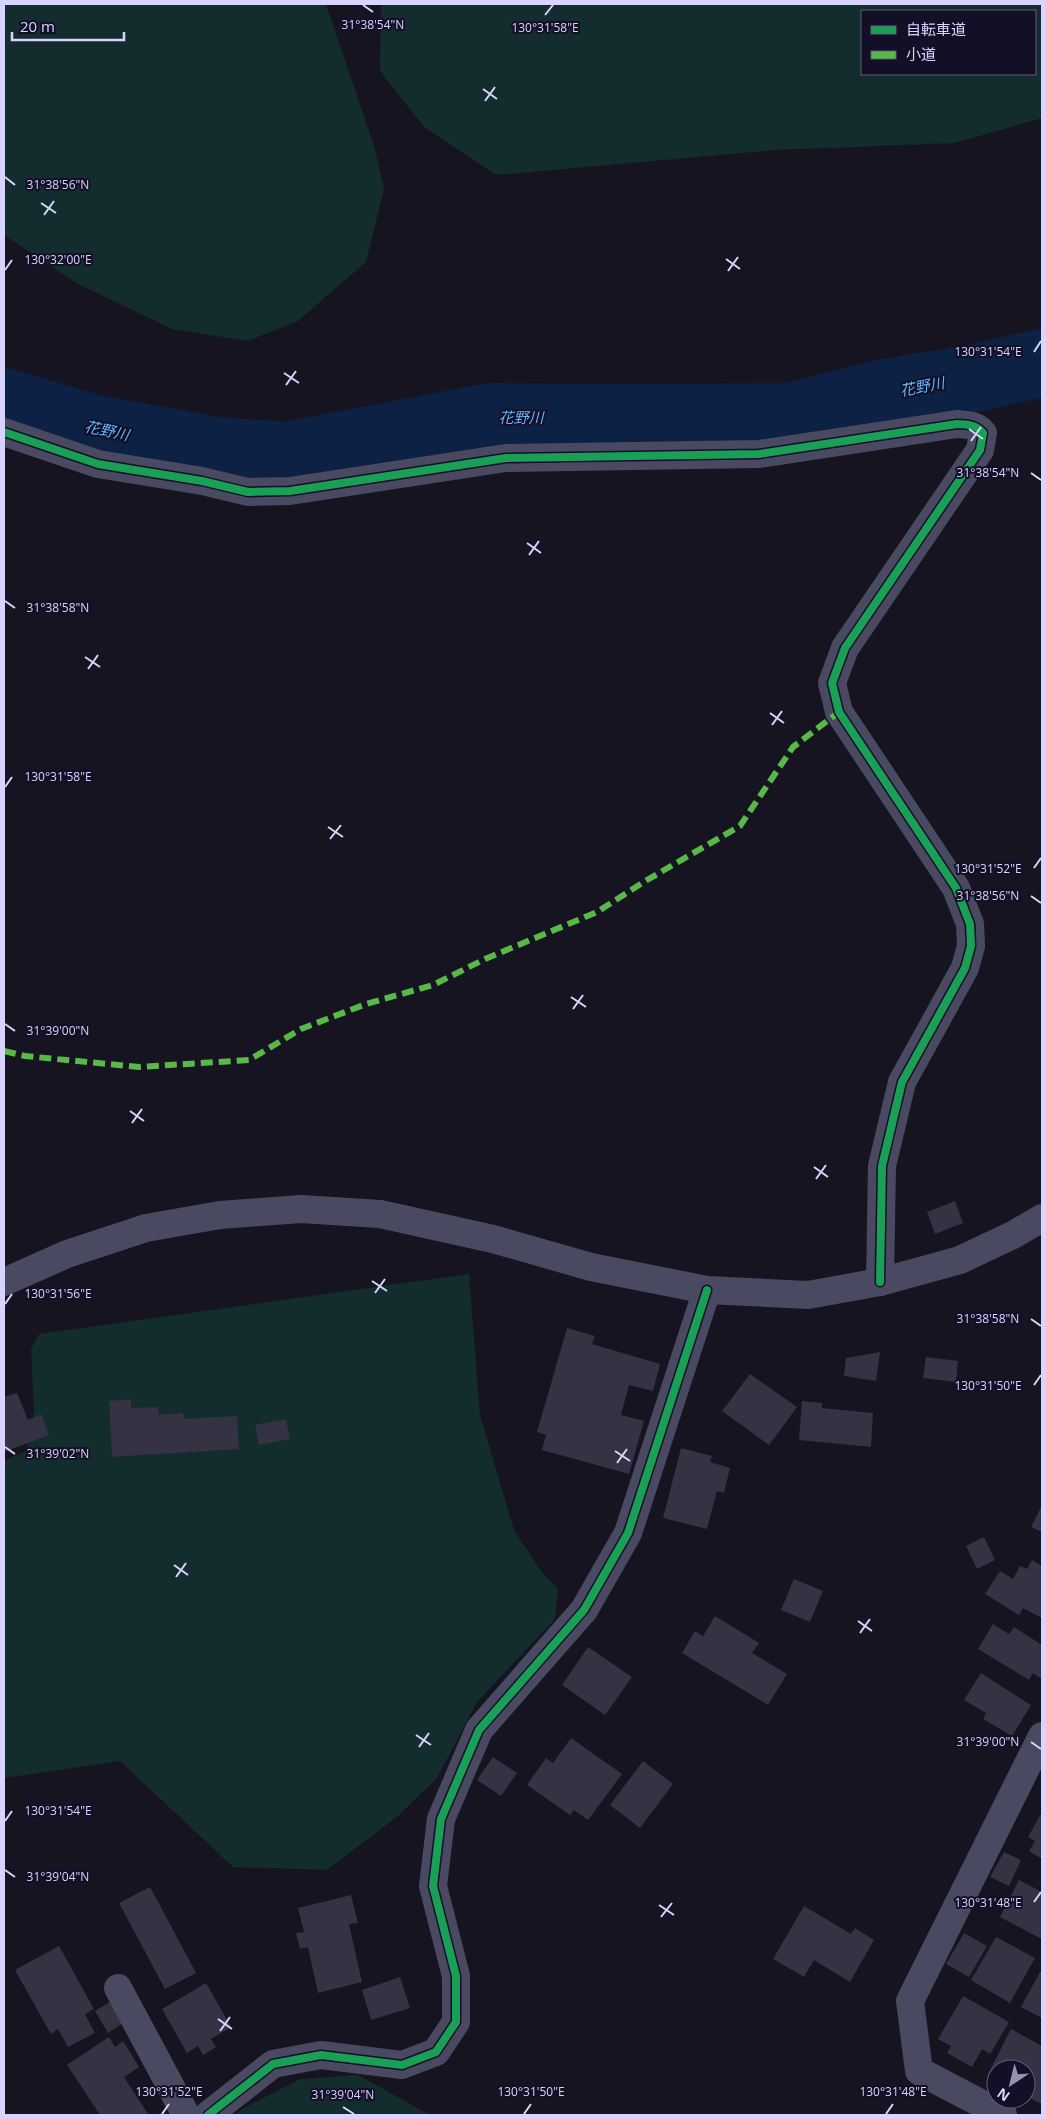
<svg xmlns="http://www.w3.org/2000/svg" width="1046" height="2119" viewBox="0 0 1046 2119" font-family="'Open Sans','Noto Sans JP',sans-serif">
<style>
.green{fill:#132c2d;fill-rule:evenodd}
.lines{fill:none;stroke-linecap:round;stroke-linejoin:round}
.river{stroke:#0d2144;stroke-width:68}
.building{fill:#343243}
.minor{stroke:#4a4962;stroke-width:28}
.tertiary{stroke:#4a4962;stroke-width:28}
.quiet{stroke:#58b947;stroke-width:6;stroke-dasharray:12 6;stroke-linecap:butt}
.cycleway-casing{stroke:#130f26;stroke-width:11}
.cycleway{stroke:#1a9f57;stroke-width:8}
.ticks{fill:none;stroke:#d9d4ff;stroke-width:2}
.labels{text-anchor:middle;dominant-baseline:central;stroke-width:4;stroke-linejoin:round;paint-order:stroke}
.water-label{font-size:15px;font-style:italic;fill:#62b6ff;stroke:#130f26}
.ticks-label{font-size:12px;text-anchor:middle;fill:#d9d4ff;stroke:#130f26;stroke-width:4;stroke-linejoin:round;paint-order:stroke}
</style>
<rect width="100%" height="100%" fill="#161421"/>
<g class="green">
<polygon points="4,4 326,4 375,149 384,189 366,262 298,321 248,341 172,329 78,284 4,235"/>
<path d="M 381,4 L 1042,4 L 1042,118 L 955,143 L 776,150 L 496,175 L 424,127 L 380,71 ZM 862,11 L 1035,11 L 1035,74 L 862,74 Z"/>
<polygon points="469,1274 480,1415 514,1530 541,1571 558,1589 555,1619 477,1702 437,1778 398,1816 327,1870 233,1867 120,1761 4,1778 4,1461 27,1450 34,1411 31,1349 39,1334"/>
<polygon points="358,2075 430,2115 235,2115 242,2109 300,2079"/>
</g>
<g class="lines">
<polyline class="river" points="4,402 95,429 217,451 287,456 491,417 615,418 791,417 884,393 969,379 1042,363"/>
</g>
<g class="building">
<polygon points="955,1201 963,1223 935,1234 927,1212"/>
<polygon points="567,1328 595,1336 592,1344 660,1364 653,1391 629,1385 621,1415 644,1421 629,1474 542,1450 546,1435 537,1432"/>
<polygon points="880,1352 876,1381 844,1376 846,1358"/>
<polygon points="926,1357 958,1361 956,1382 923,1378"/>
<polygon points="750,1374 797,1407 769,1445 722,1411"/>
<polygon points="17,1393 28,1420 41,1414 49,1435 4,1452 4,1397"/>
<polygon points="131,1399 131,1408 158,1407 159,1415 183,1413 184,1419 237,1416 239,1449 112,1457 109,1401"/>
<polygon points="802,1401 822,1403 822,1408 873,1413 871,1447 799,1440"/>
<polygon points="286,1419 290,1439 259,1445 255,1425"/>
<polygon points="681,1448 712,1456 710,1462 730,1468 724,1493 717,1491 707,1529 663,1518"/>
<polygon points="1042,1505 1042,1532 1031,1527"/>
<polygon points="984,1537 995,1560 977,1569 966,1546"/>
<polygon points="1032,1560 1042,1566 1042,1618 1023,1608 1019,1615 985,1594 1000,1571 1013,1579 1020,1566 1027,1569"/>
<polygon points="794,1579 823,1591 810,1622 781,1610"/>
<polygon points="715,1616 759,1643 752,1653 787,1674 768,1705 682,1653 695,1631 703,1636"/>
<polygon points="993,1624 1009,1634 1014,1627 1042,1645 1042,1679 1033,1673 1029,1680 978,1649"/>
<polygon points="588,1647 632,1677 605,1715 562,1685"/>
<polygon points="981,1673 1031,1705 1012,1736 983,1719 986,1713 964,1700"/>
<polygon points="571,1738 622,1774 588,1820 574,1810 570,1815 527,1785 546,1758 553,1763"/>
<polygon points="493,1757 517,1773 501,1796 477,1780"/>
<polygon points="643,1761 673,1784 640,1828 610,1805"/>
<polygon points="1042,1812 1042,1859 1029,1851 1035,1841 1028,1837"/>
<polygon points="1004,1852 1021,1860 1009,1886 990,1877"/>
<polygon points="1019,1880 1042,1892 1042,1939 1000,1917"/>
<polygon points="150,1887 196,1973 165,1989 119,1903"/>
<polygon points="351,1895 358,1923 349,1924 362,1982 318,1993 308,1947 300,1949 296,1933 304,1932 298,1908"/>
<polygon points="804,1906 851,1934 855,1928 874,1940 850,1982 814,1960 804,1977 773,1959"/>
<polygon points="964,1933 987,1946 969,1977 946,1964"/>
<polygon points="996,1937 1035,1958 1010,2003 971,1980"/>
<polygon points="59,1946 94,2009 85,2014 95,2033 68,2047 58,2029 51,2034 15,1970"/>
<polygon points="1040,1972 1042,1973 1042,2018 1021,2007"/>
<polygon points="400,1977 410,2008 371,2020 362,1990"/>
<polygon points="206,1983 231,2027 211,2039 216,2047 203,2055 198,2046 187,2053 162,2009"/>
<polygon points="963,1996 1009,2022 990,2054 982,2049 972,2067 947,2053 951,2046 938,2039"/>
<polygon points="110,2002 123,2023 108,2033 95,2011"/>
<polygon points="1011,2029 1042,2046 1042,2104 1026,2096 1026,2069 996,2069 996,2080 987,2076"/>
<polygon points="109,2037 115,2047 123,2041 139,2067 124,2077 148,2114 145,2115 100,2115 67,2065"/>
</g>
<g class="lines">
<g class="minor">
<path d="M 4,432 L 98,464 L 202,481 L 248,492 L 290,491 L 506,458 L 759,454 L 957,424 C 968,425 975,424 983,433 L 980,450 L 845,648 L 832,683 L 839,712 L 956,888 L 970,924 L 971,946 L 965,968 L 902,1082 L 882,1166 L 880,1282"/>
<polyline points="118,1988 186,2115"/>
<polyline points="208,2115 273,2064 321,2055 402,2065 436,2052 456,2022 456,1976 433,1886 441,1819 479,1730 584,1610 628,1533 707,1290"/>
<polyline points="1003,2115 919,2071 910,2001 1042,1736"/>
</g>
<polyline class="tertiary" points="4,1282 67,1254 146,1228 220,1215 301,1209 380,1214 493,1239 591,1267 707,1290 808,1295 880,1282 960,1260 1013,1235 1042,1218"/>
<polyline class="quiet" points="4,1051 25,1056 139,1067 249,1060 301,1029 366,1004 433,985 485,959 597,912 647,880 740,826 793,747 839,712"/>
<defs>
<g id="cycleway">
<path d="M 4,432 L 98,464 L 202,481 L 248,492 L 290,491 L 506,458 L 759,454 L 957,424 C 968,425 975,424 983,433 L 980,450 L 845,648 L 832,683 L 839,712 L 956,888 L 970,924 L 971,946 L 965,968 L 902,1082 L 882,1166 L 880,1282"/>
<polyline points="208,2115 273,2064 321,2055 402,2065 436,2052 456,2022 456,1976 433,1886 441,1819 479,1730 584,1610 628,1533 707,1290"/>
</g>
</defs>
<use href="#cycleway" class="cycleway-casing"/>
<use href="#cycleway" class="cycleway"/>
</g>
<path class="ticks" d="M 363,5 L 373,12M 545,15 L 553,5M 483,89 L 497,99M 485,101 L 495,87M 5,177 L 15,185M 41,203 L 56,213M 44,215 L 54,201M 726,259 L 740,269M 5,270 L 12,260M 728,271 L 738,257M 1034,352 L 1041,341M 284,373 L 299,383M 286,385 L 296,371M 969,429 L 983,439M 971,441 L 981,427M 1031,473 L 1041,480M 527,543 L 541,553M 529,555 L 539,541M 5,601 L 15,608M 85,657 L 100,667M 88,669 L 98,655M 770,713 L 784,723M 772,725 L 782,711M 5,787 L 12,777M 328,827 L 343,837M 330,839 L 341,825M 1034,868 L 1041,858M 1031,896 L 1041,903M 571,997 L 586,1007M 573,1009 L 583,995M 5,1024 L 15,1031M 130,1111 L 144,1121M 132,1123 L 142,1109M 814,1167 L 828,1177M 816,1179 L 826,1165M 372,1281 L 387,1291M 375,1293 L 385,1279M 5,1304 L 12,1294M 1031,1319 L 1041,1326M 1034,1385 L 1041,1375M 5,1447 L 15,1454M 615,1451 L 630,1461M 617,1463 L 627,1449M 174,1565 L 188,1575M 176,1577 L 186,1563M 858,1621 L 872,1631M 860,1633 L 870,1619M 416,1735 L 431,1745M 1031,1742 L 1041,1749M 419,1747 L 429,1733M 5,1821 L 12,1811M 5,1870 L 15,1877M 1034,1902 L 1041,1892M 659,1905 L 674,1915M 661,1917 L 672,1903M 218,2019 L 232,2029M 220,2031 L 230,2017M 343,2107 L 354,2114M 162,2114 L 169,2104M 524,2114 L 531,2104M 886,2114 L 893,2104"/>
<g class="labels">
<g class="water-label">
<text transform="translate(922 386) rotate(-11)">花野川</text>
<text x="521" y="417">花野川</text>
<text transform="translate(107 430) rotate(12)">花野川</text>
</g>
</g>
<g class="ticks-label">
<text x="373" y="29">31°38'54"N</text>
<text x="545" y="32">130°31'58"E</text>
<text x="58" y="189">31°38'56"N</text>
<text x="58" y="264">130°32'00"E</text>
<text x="988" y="356">130°31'54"E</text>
<text x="988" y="477">31°38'54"N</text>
<text x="58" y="612">31°38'58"N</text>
<text x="58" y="781">130°31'58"E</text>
<text x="988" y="873">130°31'52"E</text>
<text x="988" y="900">31°38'56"N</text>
<text x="58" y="1035">31°39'00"N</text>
<text x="58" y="1298">130°31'56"E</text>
<text x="988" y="1323">31°38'58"N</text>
<text x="988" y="1390">130°31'50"E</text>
<text x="58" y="1458">31°39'02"N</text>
<text x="988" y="1746">31°39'00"N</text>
<text x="58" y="1815">130°31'54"E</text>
<text x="58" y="1881">31°39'04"N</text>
<text x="988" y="1907">130°31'48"E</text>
<text x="169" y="2096">130°31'52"E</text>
<text x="531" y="2096">130°31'50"E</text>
<text x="893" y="2096">130°31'48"E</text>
<text x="343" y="2099">31°39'04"N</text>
</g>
<rect width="1046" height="2119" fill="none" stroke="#d9d4ff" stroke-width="10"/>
<rect x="861" y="10" width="175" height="65" fill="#130f26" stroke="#625e7d"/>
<rect x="871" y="26" width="25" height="8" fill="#1a9f57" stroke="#625e7d"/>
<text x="906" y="35" font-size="15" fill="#d9d4ff">自転車道</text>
<rect x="871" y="51" width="25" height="8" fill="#58b947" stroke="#625e7d"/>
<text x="906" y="60" font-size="15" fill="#d9d4ff">小道</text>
<g transform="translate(1011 2084) rotate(215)"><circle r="24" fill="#130f26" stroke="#625e7d"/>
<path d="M0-4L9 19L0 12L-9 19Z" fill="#9591b1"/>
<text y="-8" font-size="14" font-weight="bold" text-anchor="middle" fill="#d9d4ff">N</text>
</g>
<path d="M12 32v8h112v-8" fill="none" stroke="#d9d4ff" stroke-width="2.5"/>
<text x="20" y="32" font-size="15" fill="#d9d4ff" stroke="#130f26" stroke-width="4" paint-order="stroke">20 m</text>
</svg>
